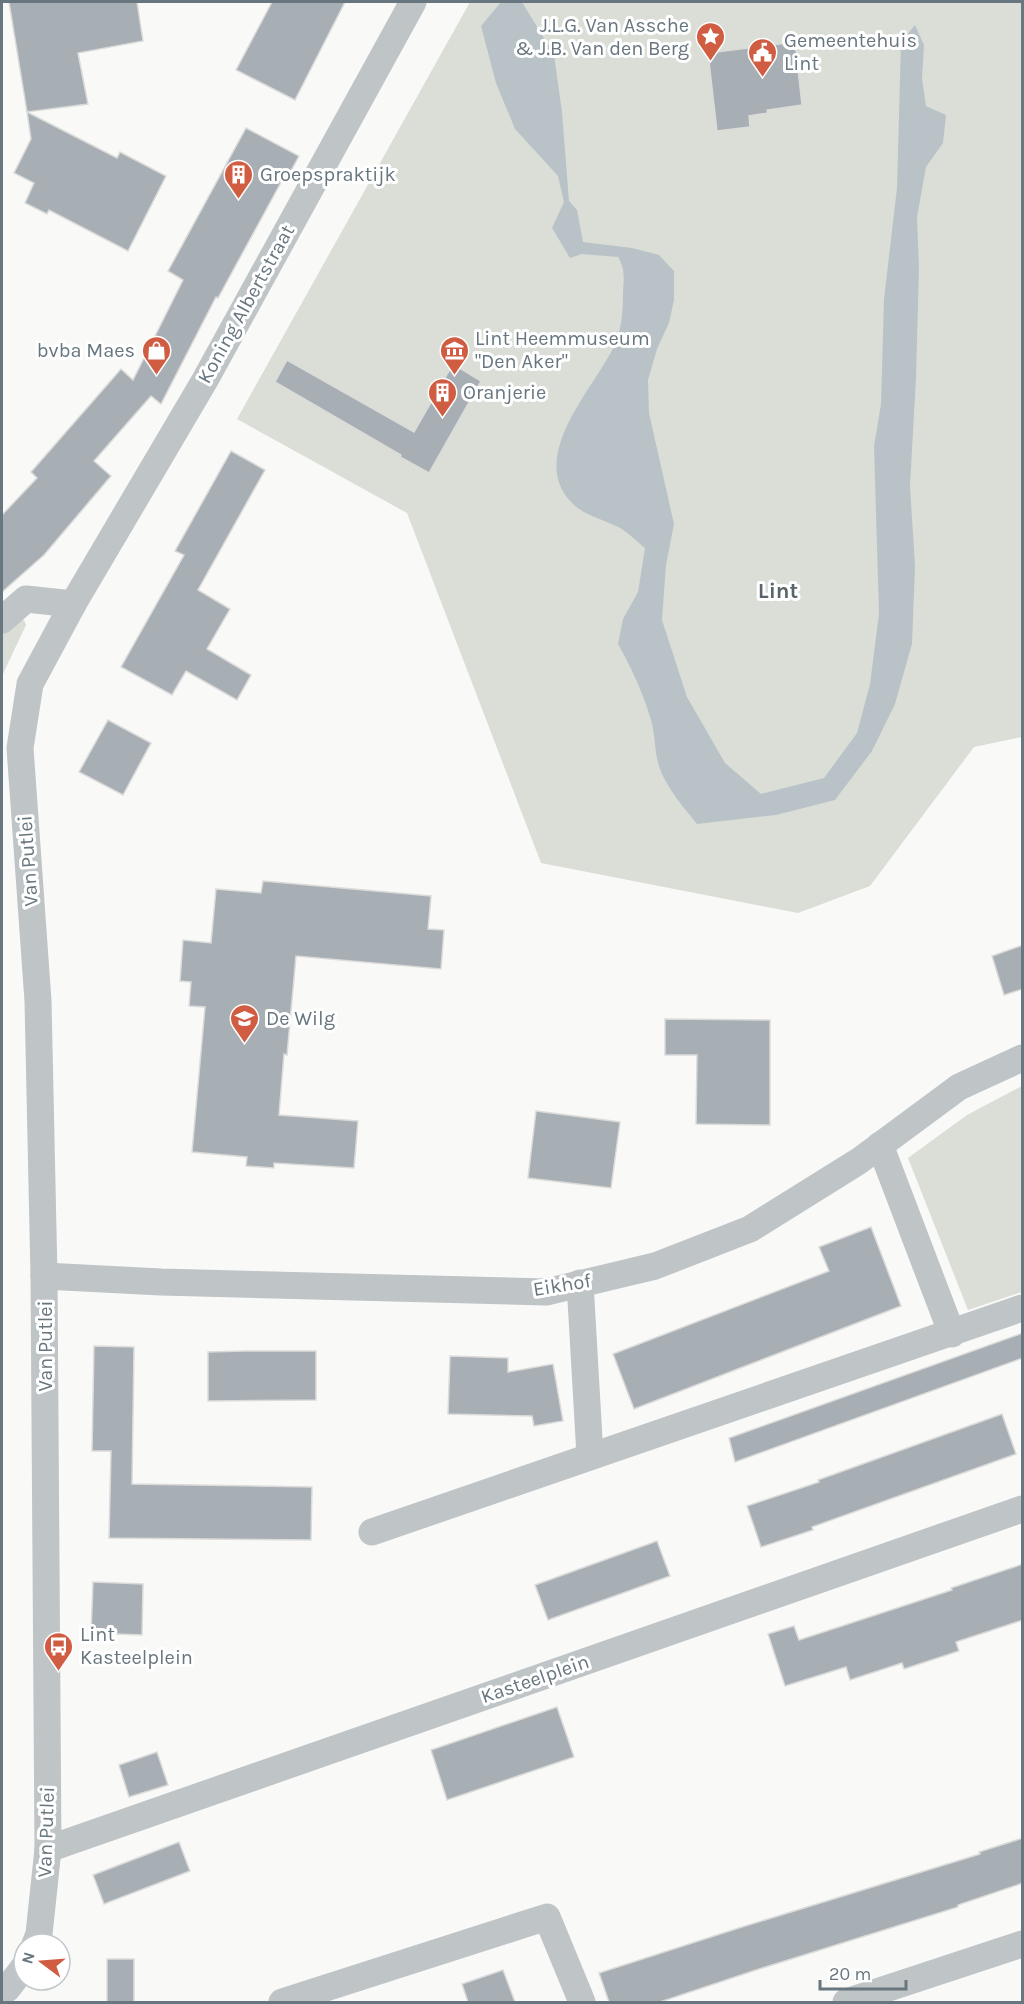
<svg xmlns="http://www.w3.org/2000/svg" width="1024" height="2004" viewBox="0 0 1024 2004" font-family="Karla,sans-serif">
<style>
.green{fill:#daded7}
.water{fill:#b9c3c7}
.building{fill:#a7aeb4;stroke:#dbdbda;stroke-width:1.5}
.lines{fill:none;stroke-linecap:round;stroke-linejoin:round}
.minor{stroke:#bfc4c7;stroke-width:27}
.labels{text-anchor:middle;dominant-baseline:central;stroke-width:6;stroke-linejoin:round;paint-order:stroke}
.poi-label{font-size:20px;fill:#67767f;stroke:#fff;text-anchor:start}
.street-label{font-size:20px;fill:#67767f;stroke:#fff}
.quarter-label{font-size:22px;font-weight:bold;fill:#59646b;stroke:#fff}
</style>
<rect width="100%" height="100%" fill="#f9f9f8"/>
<g class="green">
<polygon points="470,2 1022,2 1022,737 974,747 870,886 798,913 541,863 407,513 237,419"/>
<polygon points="19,620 24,620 26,625 2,676 2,633"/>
<polygon points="1022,1086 1022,1292 968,1310 908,1158 967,1115"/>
</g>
<path class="water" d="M 501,2 L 522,2 L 554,55 L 562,112 L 569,201 L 577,210 L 583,242 L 632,248 L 659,255 L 674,271 L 674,300 L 669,323 L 657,349 L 648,380 L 649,413 L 674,524 L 666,565 L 662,620 L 687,697 L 725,763 L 761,794 L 824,778 L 857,733 L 870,684 L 879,614 L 874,446 L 881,404 L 884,299 L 897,188 L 901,42 L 915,25 L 924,45 L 922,79 L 926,106 L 946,115 L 943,143 L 926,167 L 917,217 L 919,268 L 916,378 L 910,486 L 915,566 L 912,644 L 895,704 L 872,751 L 835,800 L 776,815 L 697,824 C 684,808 671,793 662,774 C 654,757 656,738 651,720 C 643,693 632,669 618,644 L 623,619 L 638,592 L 645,548 C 636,541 627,531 616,526 C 595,516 580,515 566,496 C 532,448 598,384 616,342 C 622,327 623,308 623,292 C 624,278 625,269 618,257 L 582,254 L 570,258 L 552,228 L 564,202 L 558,176 L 515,129 L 496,83 L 481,26 Z"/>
<g class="building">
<polygon points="9,2 137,2 143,41 78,53 88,104 27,112"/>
<polygon points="272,2 345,2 295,100 236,70"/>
<polygon points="795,42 802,105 767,110 768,113 749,116 750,127 717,131 708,53"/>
<polygon points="27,112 117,158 120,152 166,176 128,251 49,210 47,214 25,203 34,183 14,173 31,139"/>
<polygon points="246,128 299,156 287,178 284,177 218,298 216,297 161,404 151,396 94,461 111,476 44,555 2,592 2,515 37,478 31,472 121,369 133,380 183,280 168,271"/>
<polygon points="287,360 414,432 453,364 481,381 429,473 400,457 401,455 275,382"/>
<polygon points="231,451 265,470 198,590 230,609 207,649 251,675 237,700 186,671 172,695 121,667 184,555 175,551"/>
<polygon points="108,720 151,743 123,795 79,772"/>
<polygon points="263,881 431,896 428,929 444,930 441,969 296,956 287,1055 284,1054 279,1115 358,1121 354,1168 274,1163 274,1168 246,1166 247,1157 192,1152 205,1007 189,1006 191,982 180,981 183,940 211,943 216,889 261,893"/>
<polygon points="1023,945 1023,989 1004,995 992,956"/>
<polygon points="665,1019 770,1020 770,1125 696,1124 697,1055 665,1055"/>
<polygon points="536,1111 620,1122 611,1188 528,1178"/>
<polygon points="871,1227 901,1306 634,1409 613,1354 829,1271 819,1247"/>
<polygon points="1023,1333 1023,1358 735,1462 729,1438"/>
<polygon points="94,1346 134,1347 132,1484 312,1487 311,1540 109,1538 111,1451 92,1451"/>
<polygon points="245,1351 316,1351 316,1400 208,1401 208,1352"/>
<polygon points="450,1356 508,1358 508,1372 553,1364 563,1421 534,1426 532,1416 448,1414"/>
<polygon points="1002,1414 1016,1454 812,1527 813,1530 761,1547 747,1506 819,1482 818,1480"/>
<polygon points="657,1541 670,1576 548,1620 535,1585"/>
<polygon points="1023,1564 1023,1620 956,1642 959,1651 904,1669 902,1663 850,1680 846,1667 785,1686 768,1634 794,1626 799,1640 952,1590 951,1588"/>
<polygon points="93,1582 143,1584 142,1635 91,1633"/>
<polygon points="557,1707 574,1757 447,1800 431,1750"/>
<polygon points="157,1752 168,1785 129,1797 119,1765"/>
<polygon points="1023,1838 1023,1883 958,1905 958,1907 756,1970 660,2002 609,2002 599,1973 742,1927 980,1854 979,1852"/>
<polygon points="179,1842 190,1871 104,1904 93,1875"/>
<rect x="107" y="1959" width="27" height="43"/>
<polygon points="503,1970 515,2002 468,2002 462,1984"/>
</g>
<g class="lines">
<g class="minor">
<polyline points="2,620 26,599 73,604"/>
<polyline points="880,1145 952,1334"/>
<polyline points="44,1276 161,1282 546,1292 655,1266 750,1229 859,1161 959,1087 1022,1058"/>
<polyline points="580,1283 590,1456"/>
<polyline points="372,1532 1022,1308"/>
<polyline points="48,1849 1022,1509"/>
<polyline points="35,1944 39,1934 48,1849 44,1276 38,1001 20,748 30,684 73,604 205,380 413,2"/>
<polyline points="2,1992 7,1989 24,1967"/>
<polyline points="282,2002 547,1917 582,2002"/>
<polyline points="846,2002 1022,1944"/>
</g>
</g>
<defs>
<symbol id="sight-pin" viewBox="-11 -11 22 30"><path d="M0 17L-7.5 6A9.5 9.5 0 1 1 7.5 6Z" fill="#d05c42" stroke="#fff"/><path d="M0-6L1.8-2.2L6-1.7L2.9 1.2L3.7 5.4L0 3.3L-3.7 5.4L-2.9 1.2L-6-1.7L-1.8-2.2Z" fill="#fff"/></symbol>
<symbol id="civic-pin" viewBox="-11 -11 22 30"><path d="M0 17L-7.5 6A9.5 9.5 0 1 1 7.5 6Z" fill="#d05c42" stroke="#fff"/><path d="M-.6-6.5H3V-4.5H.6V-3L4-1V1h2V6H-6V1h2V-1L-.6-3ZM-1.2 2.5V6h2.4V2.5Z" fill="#fff"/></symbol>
<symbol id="building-pin" viewBox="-11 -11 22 30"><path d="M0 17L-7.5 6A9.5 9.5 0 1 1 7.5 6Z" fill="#d05c42" stroke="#fff"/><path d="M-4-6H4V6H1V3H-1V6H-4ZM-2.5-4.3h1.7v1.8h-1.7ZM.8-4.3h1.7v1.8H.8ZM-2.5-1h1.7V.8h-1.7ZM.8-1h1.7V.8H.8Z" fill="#fff"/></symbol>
<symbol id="shop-pin" viewBox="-11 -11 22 30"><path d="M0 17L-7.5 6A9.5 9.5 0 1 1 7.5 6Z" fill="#d05c42" stroke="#fff"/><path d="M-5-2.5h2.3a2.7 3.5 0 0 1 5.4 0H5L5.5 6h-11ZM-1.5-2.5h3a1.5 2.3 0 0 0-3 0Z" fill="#fff"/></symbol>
<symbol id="museum-pin" viewBox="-11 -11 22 30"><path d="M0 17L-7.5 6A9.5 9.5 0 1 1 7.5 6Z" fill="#d05c42" stroke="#fff"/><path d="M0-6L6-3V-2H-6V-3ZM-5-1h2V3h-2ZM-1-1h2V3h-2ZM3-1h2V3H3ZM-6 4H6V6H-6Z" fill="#fff"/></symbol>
<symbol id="school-pin" viewBox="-11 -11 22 30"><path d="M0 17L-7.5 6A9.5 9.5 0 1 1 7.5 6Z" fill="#d05c42" stroke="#fff"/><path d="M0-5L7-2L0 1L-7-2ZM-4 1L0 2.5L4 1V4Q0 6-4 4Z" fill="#fff"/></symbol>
<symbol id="bus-pin" viewBox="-11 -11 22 30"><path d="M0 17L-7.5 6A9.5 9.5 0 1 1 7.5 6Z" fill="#d05c42" stroke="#fff"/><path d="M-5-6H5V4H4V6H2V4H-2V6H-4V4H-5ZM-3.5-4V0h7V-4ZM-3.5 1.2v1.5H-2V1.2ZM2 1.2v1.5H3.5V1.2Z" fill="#fff"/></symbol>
</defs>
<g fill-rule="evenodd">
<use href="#sight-pin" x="694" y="20" width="33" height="45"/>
<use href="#civic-pin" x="746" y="36" width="33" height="45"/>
<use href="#building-pin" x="222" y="158" width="33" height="45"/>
<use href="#shop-pin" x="140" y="334" width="33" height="45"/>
<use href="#museum-pin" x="438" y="334" width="33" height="45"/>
<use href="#building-pin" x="426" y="376" width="33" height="45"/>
<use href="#school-pin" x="228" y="1002" width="33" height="45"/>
<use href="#bus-pin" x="42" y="1630" width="33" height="45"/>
</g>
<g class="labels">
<g class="poi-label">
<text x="689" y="25" text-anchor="end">J.L.G. Van Assche<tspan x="689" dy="23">&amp; J.B. Van den Berg</tspan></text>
<text x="784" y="40">Gemeentehuis<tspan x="784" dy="23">Lint</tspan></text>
<text x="260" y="174">Groepspraktijk</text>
<text x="475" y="338">Lint Heemmuseum<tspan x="475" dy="23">"Den Aker"</tspan></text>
<text x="135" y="350" text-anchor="end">bvba Maes</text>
<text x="463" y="392">Oranjerie</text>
<text x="266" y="1018">De Wilg</text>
<text x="80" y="1634">Lint<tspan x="80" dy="23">Kasteelplein</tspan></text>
</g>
<g class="street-label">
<text transform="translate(246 304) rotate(-61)">Koning Albertstraat</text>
<text transform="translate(28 861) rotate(-94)">Van Putlei</text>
<text transform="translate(562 1285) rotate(-9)">Eikhof</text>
<text transform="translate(45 1346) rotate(-90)">Van Putlei</text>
<text transform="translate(535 1679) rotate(-19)">Kasteelplein</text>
<text transform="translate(46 1832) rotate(-88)">Van Putlei</text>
</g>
<g class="quarter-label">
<text x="778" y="591">Lint</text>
</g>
</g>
<rect width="1024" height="2004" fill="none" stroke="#67767f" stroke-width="6"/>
<g transform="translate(42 1962) rotate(286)"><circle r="28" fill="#ffffff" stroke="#c2c8cc" stroke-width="1.5"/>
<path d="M0-4.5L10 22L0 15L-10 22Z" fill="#d05c42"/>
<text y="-9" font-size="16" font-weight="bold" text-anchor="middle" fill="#67767f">N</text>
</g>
<path d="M820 1980v9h86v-9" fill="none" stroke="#67767f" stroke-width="3"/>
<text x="829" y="1980" font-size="18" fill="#67767f" stroke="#ffffff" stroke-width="4.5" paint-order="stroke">20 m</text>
</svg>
